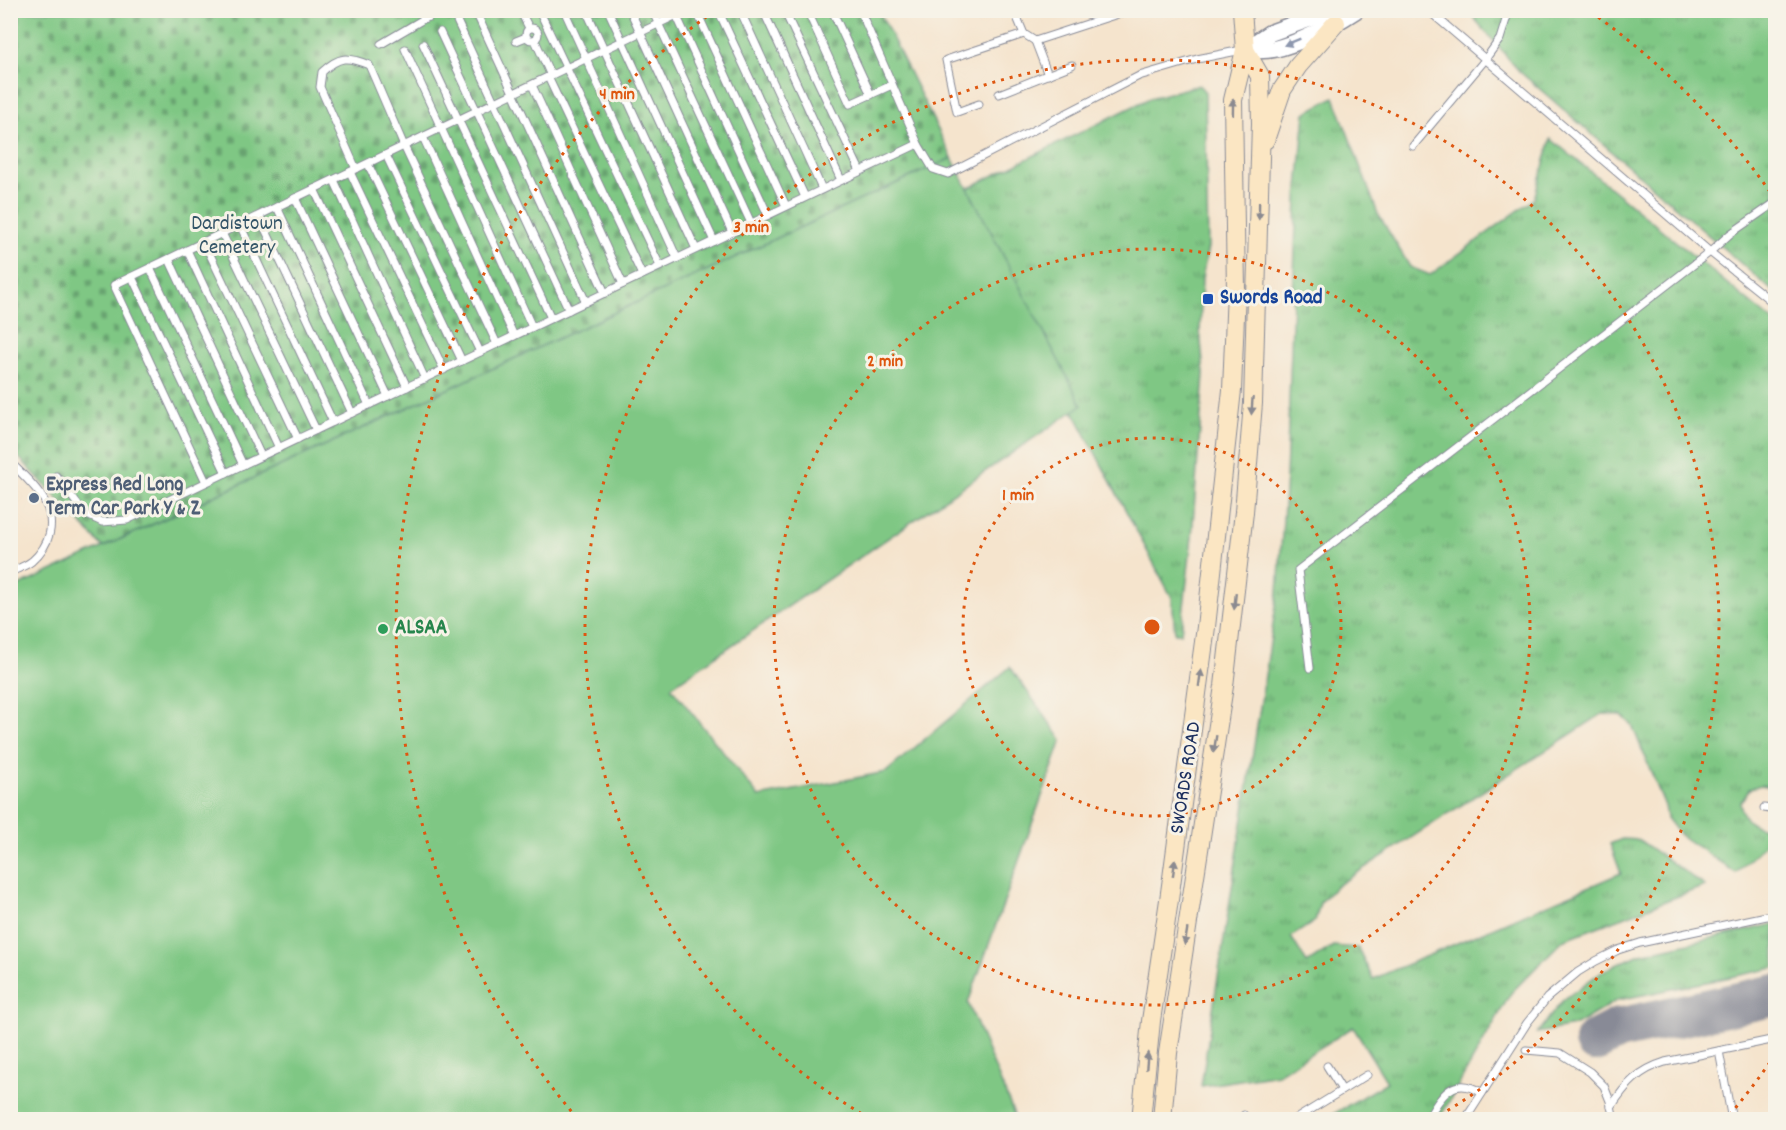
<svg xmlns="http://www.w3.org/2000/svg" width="1786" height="1130" viewBox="0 0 1786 1130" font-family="Dekko,sans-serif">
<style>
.grass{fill:url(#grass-tufts);stroke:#4d7b71;stroke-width:1.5}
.cemetery{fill:url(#cemetery-stones);stroke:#4d7b71;stroke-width:1.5}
.garden{fill:#7fc784;stroke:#4d7b71;stroke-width:1.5}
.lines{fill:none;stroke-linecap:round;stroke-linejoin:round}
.taxiway{stroke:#888a96;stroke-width:42}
.service-casing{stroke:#888a96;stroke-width:9}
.tertiary-casing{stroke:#888a96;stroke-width:19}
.secondary-casing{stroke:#888a96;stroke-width:20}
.service{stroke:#fff;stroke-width:7}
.tertiary{stroke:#fff;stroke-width:16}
.secondary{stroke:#fbe6c3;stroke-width:18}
.oneway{fill:#8d97ae}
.oneway2{fill:#8b8a90}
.ring{fill:none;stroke:#de5710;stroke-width:3;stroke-dasharray:3 6}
.transit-dot{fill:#1a4fb4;stroke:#f7f3e8;stroke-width:2}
.service-dot{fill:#5c6f8a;stroke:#f7f3e8;stroke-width:2}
.leisure-dot{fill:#2e9e5b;stroke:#f7f3e8;stroke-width:2}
.labels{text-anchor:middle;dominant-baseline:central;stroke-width:6;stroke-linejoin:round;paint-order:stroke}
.park-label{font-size:21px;fill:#345568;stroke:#f7f3e8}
.transit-label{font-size:21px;font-weight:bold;fill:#164399;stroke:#f7f3e8;text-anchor:start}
.service-label{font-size:21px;font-weight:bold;fill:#4e5e75;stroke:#f7f3e8;text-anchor:start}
.leisure-label{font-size:21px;font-weight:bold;fill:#27864d;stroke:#f7f3e8;text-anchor:start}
.street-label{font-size:21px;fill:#1b2f5e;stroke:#f7f3e8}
.centre{fill:#de5710;stroke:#f7f3e8;stroke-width:3}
.ring-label{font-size:18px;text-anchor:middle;font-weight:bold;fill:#de5710;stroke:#f7f3e8;stroke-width:6;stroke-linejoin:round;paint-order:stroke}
</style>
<defs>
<pattern id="grass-tufts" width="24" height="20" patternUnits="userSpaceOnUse" patternTransform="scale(1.5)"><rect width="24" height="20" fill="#7fc784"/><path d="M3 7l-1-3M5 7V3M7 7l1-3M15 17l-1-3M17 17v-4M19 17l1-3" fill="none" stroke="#67a26f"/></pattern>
<pattern id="cemetery-stones" width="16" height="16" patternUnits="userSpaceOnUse" patternTransform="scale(1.5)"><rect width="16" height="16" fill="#7fc784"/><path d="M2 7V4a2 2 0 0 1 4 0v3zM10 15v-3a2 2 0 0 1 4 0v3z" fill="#67a26f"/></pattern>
</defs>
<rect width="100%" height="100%" fill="#f7f3e8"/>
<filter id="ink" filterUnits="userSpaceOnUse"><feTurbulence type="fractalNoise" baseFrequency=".0167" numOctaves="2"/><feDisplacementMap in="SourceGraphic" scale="12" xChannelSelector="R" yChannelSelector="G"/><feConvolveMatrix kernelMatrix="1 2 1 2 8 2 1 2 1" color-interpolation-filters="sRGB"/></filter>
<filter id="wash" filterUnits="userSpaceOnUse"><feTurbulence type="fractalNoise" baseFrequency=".008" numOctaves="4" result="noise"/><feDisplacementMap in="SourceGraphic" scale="24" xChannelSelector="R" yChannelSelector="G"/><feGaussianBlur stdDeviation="1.35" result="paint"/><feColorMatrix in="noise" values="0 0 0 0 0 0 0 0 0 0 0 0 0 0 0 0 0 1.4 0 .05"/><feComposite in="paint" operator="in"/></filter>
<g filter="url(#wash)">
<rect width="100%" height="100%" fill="#f5e4cd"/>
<g class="grass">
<polygon points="1468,11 1775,11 1775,293 1519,71"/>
<polygon points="1199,85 1205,92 1208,247 1202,278 1200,331 1204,374 1192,537 1181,633 1175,633 1172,598 958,193 1150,98"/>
<path d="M 1334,97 L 1378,214 L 1410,267 L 1430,275 L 1534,199 L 1551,139 L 1775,323 L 1775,788 L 1761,785 L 1750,788 L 1740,803 C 1743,824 1757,829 1775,828 L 1775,834 L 1736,873 L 1680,835 L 1667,818 L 1665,806 L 1632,725 L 1621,715 L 1602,714 L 1335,887 L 1320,903 L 1315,921 L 1291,937 L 1307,963 L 1333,946 L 1358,948 L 1373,979 L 1621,873 L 1610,844 L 1622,839 L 1639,840 L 1705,886 L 1563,940 L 1511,993 L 1439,1119 L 1325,1119 L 1387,1082 L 1353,1027 L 1278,1074 L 1201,1086 L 1278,592 L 1286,476 L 1297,199 L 1305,113 Z"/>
<polygon points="1775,924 1775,968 1618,1000 1574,1026 1537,1033 1563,1000 1601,972 1640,954"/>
</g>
<polygon class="cemetery" points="11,11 879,11 952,158 103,547 11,449"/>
<polygon class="garden" points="952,158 1082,405 671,687 759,797 886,772 1010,667 1062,740 968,1003 1016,1119 19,1119 10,1108 10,590"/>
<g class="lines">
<polyline class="taxiway" points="1595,1041 1618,1029 1776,995"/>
</g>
</g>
<g filter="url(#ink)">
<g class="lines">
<defs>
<g id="service">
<polyline points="422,10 429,17"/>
<polyline points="475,10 605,293"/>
<polyline points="520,10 529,28"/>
<polyline points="539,10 660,266"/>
<polyline points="564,10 677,258"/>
<polyline points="586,10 696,249"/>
<polyline points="608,10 714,241"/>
<polyline points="630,10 732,232"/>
<polyline points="652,10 751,223"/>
<polyline points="674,10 768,215"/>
<polyline points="696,10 786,206"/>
<polyline points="718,10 805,197"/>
<polyline points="740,10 822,189"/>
<polyline points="763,10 841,180"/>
<polyline points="784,10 860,171"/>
<polyline points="807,10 850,104 892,85"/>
<polyline points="832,10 871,95"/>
<polyline points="860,10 918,144 933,169 948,174 1139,76 1197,59 1242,50"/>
<polyline points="1014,10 1024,34 1035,41 1130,10"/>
<polyline points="1428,10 1710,252 1776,305"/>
<polyline points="457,21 586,302"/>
<circle cx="532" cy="34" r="6"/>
<polyline points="440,32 569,310"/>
<polyline points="535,40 551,76"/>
<polyline points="516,41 526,37"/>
<polyline points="1035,41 1048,75"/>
<polyline points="381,44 439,10"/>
<polyline points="423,44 551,318"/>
<polyline points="405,49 532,327"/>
<polyline points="548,77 642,275"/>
<polyline points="532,85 623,284"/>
<polyline points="999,94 1072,65"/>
<polyline points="979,104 957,112 946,60 1024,34"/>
<polyline points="423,137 514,336"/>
<polyline points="1413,146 1484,61 1500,39 1509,10"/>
<polyline points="386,155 480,352"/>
<polyline points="368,164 462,361"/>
<path d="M 356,169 L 320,87 L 322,72 C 339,56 347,56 369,65 L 404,146 L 497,344"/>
<polyline points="350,172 444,370"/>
<polyline points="334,180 425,379"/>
<polyline points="314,189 407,387"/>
<polyline points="295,198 388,396"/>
<polyline points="277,207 369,405"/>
<polyline points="259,216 352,413"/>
<polyline points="240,225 333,422"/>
<polyline points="222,233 316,430"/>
<polyline points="204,242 298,439"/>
<polyline points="187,250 279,448"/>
<polyline points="169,259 261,456"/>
<polyline points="150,268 243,465"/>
<polyline points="132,277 226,473"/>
<path d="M 10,462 C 22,474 37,487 45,502 C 56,524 50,545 32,561 C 26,566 17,569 10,572"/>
<polyline points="56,476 85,514 102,522 127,520 918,144"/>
<polyline points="206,482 114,285 687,10"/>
<polyline points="1310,668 1298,570 1710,252 1730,234 1776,202"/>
<polyline points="1764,808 1776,810"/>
<polyline points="1526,1050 1560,1053 1590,1072 1604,1086 1610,1101 1614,1120"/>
<polyline points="1719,1051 1732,1120"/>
<polyline points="1327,1066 1342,1090"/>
<path d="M 1611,1107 C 1626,1084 1639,1070 1665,1062 L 1776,1039"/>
<polyline points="1244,1115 1247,1120"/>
<polyline points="1294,1120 1367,1075"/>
<path d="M 1427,1120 C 1441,1096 1453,1074 1482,1093"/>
<polyline points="1465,1120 1527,1023 1547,998 1578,972 1596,961 1618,950 1640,943 1776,914"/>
</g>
<g id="tertiary">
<polyline points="1246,49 1270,33 1334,10"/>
<path d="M 1245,50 C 1254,50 1265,51 1274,49 C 1301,43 1333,25 1356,10"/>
</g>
<g id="secondary">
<polyline points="1265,140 1282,90 1298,66 1336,23"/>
<polyline points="1141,1120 1151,1021 1169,900 1206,627 1232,390 1236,290 1233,100 1245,50 1242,10"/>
<polyline points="1162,1120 1168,1053 1224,686 1244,512 1253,403 1261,123 1260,76 1245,50"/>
</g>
</defs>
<use href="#service" class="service-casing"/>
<use href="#tertiary" class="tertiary-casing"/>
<use href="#secondary" class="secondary-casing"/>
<use href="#service" class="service"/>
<use href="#tertiary" class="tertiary"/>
<use href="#secondary" class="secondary"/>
</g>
<defs><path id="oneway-solid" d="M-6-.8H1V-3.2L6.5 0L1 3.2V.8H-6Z" transform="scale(1.5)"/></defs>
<use class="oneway" href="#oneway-solid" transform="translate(1292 42) rotate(158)"/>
<g class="oneway2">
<use href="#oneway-solid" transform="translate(1233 107) rotate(-89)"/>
<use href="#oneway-solid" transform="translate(1259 211) rotate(91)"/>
<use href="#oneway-solid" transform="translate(1252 406) rotate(94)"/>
<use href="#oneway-solid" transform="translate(1235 601) rotate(96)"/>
<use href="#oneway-solid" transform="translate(1200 678) rotate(-82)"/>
<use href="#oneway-solid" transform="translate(1215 744) rotate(99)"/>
<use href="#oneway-solid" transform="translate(1174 868) rotate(-82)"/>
<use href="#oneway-solid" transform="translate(1186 937) rotate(99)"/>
<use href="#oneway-solid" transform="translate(1147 1061) rotate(-85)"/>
</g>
</g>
<g class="ring">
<circle cx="1152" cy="627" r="189"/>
<circle cx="1152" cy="627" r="378"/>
<path d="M869 1118A567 567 0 1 1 1435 1118"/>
<path d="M1775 1055A756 756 0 0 1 1727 1118M577 1118A756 756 0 0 1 713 12M1591 12A756 756 0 0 1 1775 199"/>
</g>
<rect class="transit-dot" x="1202" y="293" width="12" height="12" rx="3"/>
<circle class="service-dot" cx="34" cy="498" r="6"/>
<circle class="leisure-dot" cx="383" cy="629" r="6"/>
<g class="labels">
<g class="park-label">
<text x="237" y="225">Dardistown<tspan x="237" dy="24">Cemetery</tspan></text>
</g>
<g class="transit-label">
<text x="1220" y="299">Swords Road</text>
</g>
<g class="service-label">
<text x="46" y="486">Express Red Long<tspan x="46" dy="24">Term Car Park Y &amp; Z</tspan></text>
</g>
<g class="leisure-label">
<text x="395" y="629">ALSAA</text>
</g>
<g class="street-label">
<text transform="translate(1187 778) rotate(-81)">SWORDS ROAD</text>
</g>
</g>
<circle cx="1152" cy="627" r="9" class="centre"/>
<g class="ring-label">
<text x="617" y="99">4 min</text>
<text x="751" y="232">3 min</text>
<text x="885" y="366">2 min</text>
<text x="1018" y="500">1 min</text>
</g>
<rect width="1786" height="1130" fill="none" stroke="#f7f3e8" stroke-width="36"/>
</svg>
